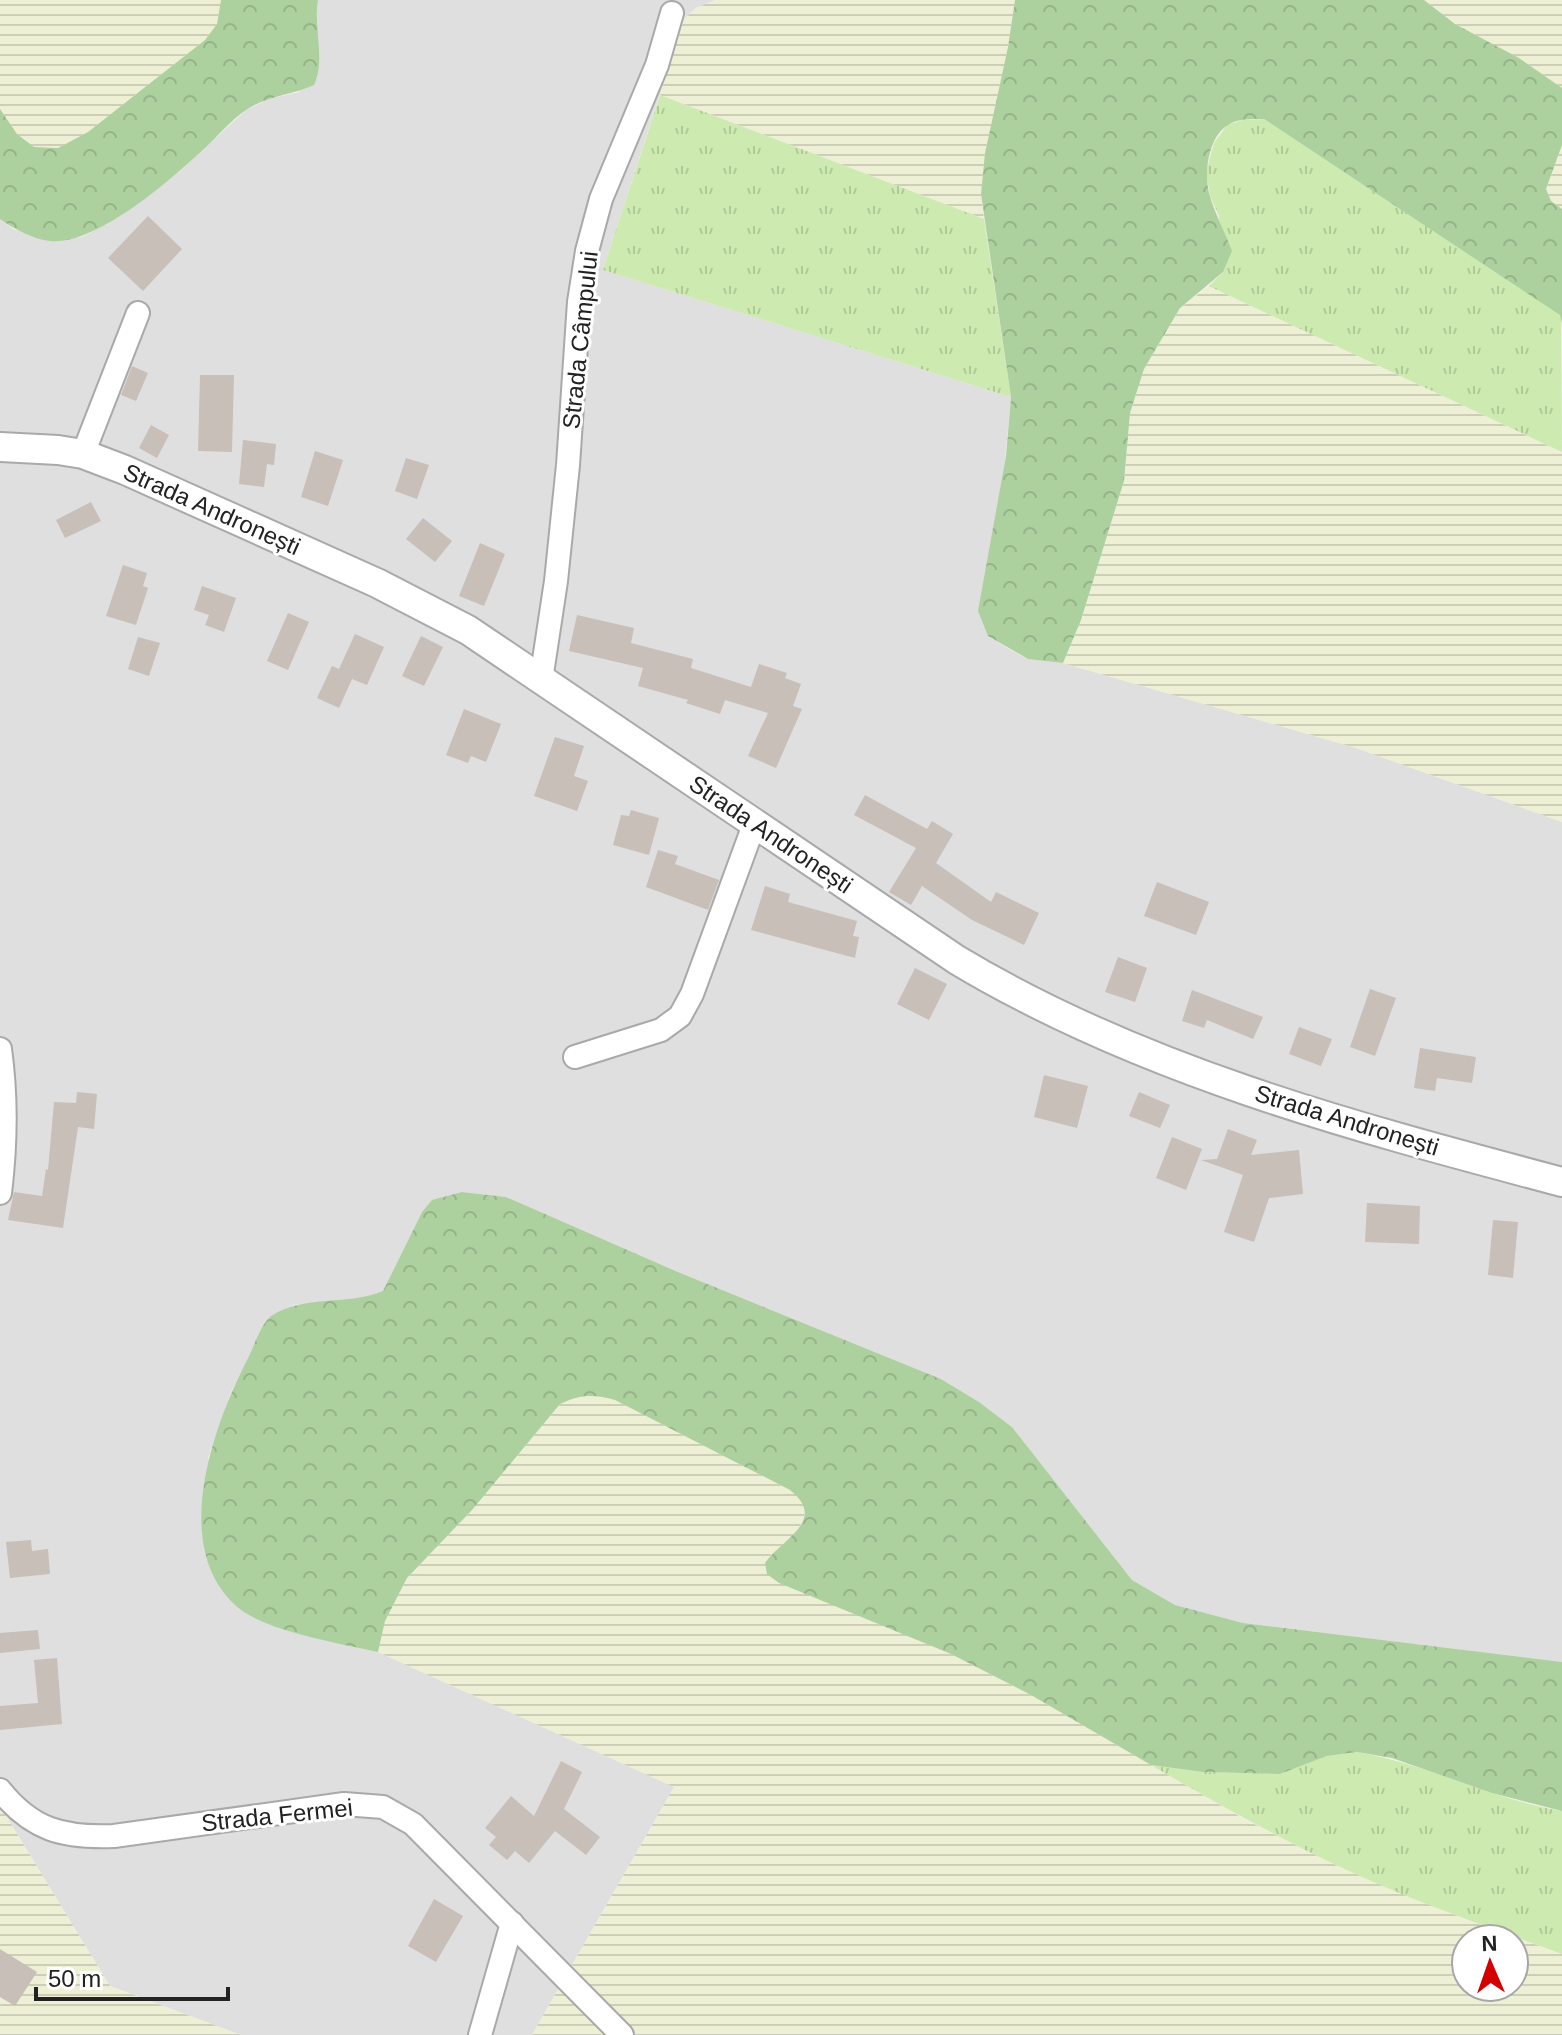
<svg xmlns="http://www.w3.org/2000/svg" width="1562" height="2035" viewBox="0 0 1562 2035" font-family="Arial,sans-serif">
<style>
.residential{fill:#e0dfdf}
.farmland{fill:url(#farmland-rules);fill-rule:evenodd}
.grass{fill:url(#grass-tufts)}
.forest{fill:url(#forest-crowns)}
.building{fill:#c7bfb8}
.lines{fill:none;stroke-linecap:round;stroke-linejoin:round}
.minor-casing{stroke:#a9a9a9;stroke-width:26}
.tertiary-casing{stroke:#a9a9a9;stroke-width:32}
.minor{stroke:#fff;stroke-width:22}
.tertiary{stroke:#fff;stroke-width:28}
.labels{text-anchor:middle;dominant-baseline:central;stroke-width:6;stroke-linejoin:round;paint-order:stroke}
.street-label{font-size:24px;fill:#222;stroke:#fff}
</style>
<defs>
<pattern id="farmland-rules" width="6" height="5" patternUnits="userSpaceOnUse" patternTransform="scale(2)"><rect width="6" height="5" fill="#eef0d5"/><path d="M0 2.5h6" fill="none" stroke="#ccceb7"/></pattern>
<pattern id="grass-tufts" width="24" height="20" patternUnits="userSpaceOnUse" patternTransform="scale(2)"><rect width="24" height="20" fill="#cdebb0"/><path d="M3 7l-1-3M5 7V3M7 7l1-3M15 17l-1-3M17 17v-4M19 17l1-3" fill="none" stroke="#b0c997"/></pattern>
<pattern id="forest-crowns" width="20" height="18" patternUnits="userSpaceOnUse" patternTransform="scale(2)"><rect width="20" height="18" fill="#add19e"/><path d="M2 6a3 3 0 1 1 6 0M12 15a3 3 0 1 1 6 0" fill="none" stroke="#95b388"/></pattern>
</defs>
<rect width="100%" height="100%" fill="#f2efe9"/>
<polygon class="residential" points="318,0 715,0 696,8 684,19 603,270 1011,397 988,636 1009,649 1028,659 1063,663 1356,748 1562,822 1562,1662 1243,1623 1175,1605 1132,1580 1012,1427 979,1402 941,1379 678,1272 506,1197 462,1192 422,1212 383,1291 368,1297 293,1305 268,1318 231,1392 208,1458 272,1625 378,1652 674,1787 532,2035 241,2035 110,1986 0,1806 0,219 13,229 51,241 82,237 107,224 179,172 246,110 269,99 299,92"/>
<g class="farmland">
<polygon points="0,0 221,0 217,24 205,40 88,132 58,148 34,147 17,134 0,109"/>
<polygon points="715,0 1015,0 1008,47 985,153 981,194 984,219 660,95 684,19 696,8"/>
<polygon points="1424,0 1562,0 1562,88 1519,58 1455,24"/>
<polygon points="1562,145 1562,209 1551,201 1546,189"/>
<polygon points="1209,286 1562,452 1562,822 1356,748 1063,663 1081,620 1124,481 1130,413 1144,369 1180,308"/>
<path d="M 595,1394 L 615,1400 L 790,1490 L 801,1498 L 805,1510 L 803,1521 L 793,1537 L 770,1555 L 867,1618 L 951,1654 L 1031,1695 L 1244,1819 L 1336,1865 L 1470,1921 L 1562,1954 L 1562,2035 L 532,2035 L 674,1787 L 378,1652 L 385,1621 L 407,1578 L 472,1510 L 560,1404 L 574,1397 ZM 1466,1939 L 1514,1939 L 1514,1987 L 1466,1987 Z"/>
<polygon points="0,1806 110,1986 241,2035 0,2035"/>
</g>
<g class="grass">
<polygon points="660,95 984,219 1011,397 603,270"/>
<polygon points="1264,119 1561,315 1562,452 1209,286 1223,272 1219,216 1210,196 1206,172 1214,143 1227,125 1243,120"/>
<path d="M 1357,1752 C 1428,1764 1491,1799 1562,1811 L 1562,1954 C 1485,1926 1407,1899 1334,1864 C 1271,1834 1211,1800 1151,1765 L 1203,1772 L 1280,1774 L 1327,1756 Z"/>
</g>
<g class="forest">
<path d="M 221,0 L 318,0 C 313,28 326,59 314,85 C 292,95 266,96 246,110 C 231,120 218,136 205,148 C 173,178 96,246 50,241 C 33,239 14,229 0,219 L 0,109 L 17,134 L 34,147 L 58,148 L 88,132 L 205,40 L 217,24 Z"/>
<path d="M 1015,0 L 1424,0 L 1455,24 L 1519,58 L 1562,88 L 1562,145 L 1546,189 L 1551,201 L 1562,209 L 1562,324 L 1560,315 L 1264,119 C 1253,119 1238,118 1228,125 C 1208,137 1204,173 1209,193 C 1214,212 1225,232 1232,251 L 1223,272 L 1180,308 L 1144,369 L 1130,413 L 1124,481 L 1081,620 L 1063,663 L 1028,659 L 988,636 L 978,611 L 1006,456 L 1011,397 L 981,194 L 985,153 L 1008,47 Z"/>
<path d="M 462,1192 L 506,1197 L 678,1272 L 941,1379 L 979,1402 L 1012,1427 L 1132,1580 L 1175,1605 L 1243,1623 L 1562,1662 L 1562,1811 L 1492,1793 L 1392,1758 L 1357,1752 L 1327,1756 L 1280,1774 L 1203,1772 L 1151,1765 L 1031,1695 L 951,1654 L 779,1583 L 767,1574 L 765,1563 C 780,1540 829,1521 790,1490 L 615,1400 C 594,1394 580,1394 560,1404 L 472,1510 L 407,1578 L 385,1621 L 378,1652 C 340,1643 261,1631 234,1604 C 170,1543 214,1424 248,1358 C 254,1346 261,1324 271,1316 C 305,1294 347,1306 383,1291 L 422,1212 L 432,1200 Z"/>
</g>
<g class="building">
<polygon points="148,216 182,249 143,291 108,258"/>
<polygon points="132,366 148,373 136,401 121,395"/>
<polygon points="200,375 234,375 232,452 198,451"/>
<polygon points="151,425 169,435 157,458 139,448"/>
<polygon points="243,440 276,444 274,465 267,464 264,487 239,484"/>
<polygon points="315,451 343,460 328,506 301,497"/>
<polygon points="406,458 429,465 417,499 395,491"/>
<polygon points="91,502 101,521 65,538 56,520"/>
<polygon points="423,518 452,541 435,562 406,539"/>
<polygon points="480,543 505,554 484,606 459,596"/>
<polygon points="123,565 147,573 143,586 148,588 136,625 106,616"/>
<polygon points="202,586 236,598 224,632 205,625 209,615 194,610"/>
<polygon points="288,613 309,622 288,670 267,661"/>
<polygon points="577,615 634,628 631,643 693,659 691,668 751,687 759,664 787,673 785,678 801,684 793,706 802,709 776,768 748,756 768,713 725,700 720,714 686,703 688,700 638,686 643,668 569,651"/>
<polygon points="355,634 384,647 367,685 352,679 339,708 317,698 332,666 339,669"/>
<polygon points="421,636 443,647 424,686 402,676"/>
<polygon points="138,637 160,643 149,676 128,669"/>
<polygon points="464,709 501,724 486,762 471,756 468,763 446,755"/>
<polygon points="555,737 584,746 574,776 588,781 577,811 534,796"/>
<polygon points="865,795 927,829 932,821 953,834 936,863 991,902 996,892 1039,913 1024,945 972,920 922,886 911,905 889,892 916,848 854,815"/>
<polygon points="631,810 659,818 649,855 613,845 621,815 629,816"/>
<polygon points="658,850 678,856 675,864 719,880 708,910 646,887"/>
<polygon points="1157,882 1209,902 1196,935 1144,916"/>
<polygon points="765,886 790,894 788,902 857,921 853,936 859,937 855,958 751,930"/>
<polygon points="1118,957 1147,968 1135,1002 1105,992"/>
<polygon points="915,968 947,984 929,1020 897,1004"/>
<polygon points="1370,989 1396,998 1375,1056 1350,1047"/>
<polygon points="1192,990 1263,1017 1253,1039 1207,1020 1204,1028 1182,1021"/>
<polygon points="1299,1027 1332,1039 1321,1066 1289,1054"/>
<polygon points="1420,1048 1476,1057 1472,1083 1437,1078 1435,1091 1414,1088"/>
<polygon points="1044,1075 1088,1086 1077,1128 1034,1117"/>
<polygon points="77,1092 97,1094 94,1129 78,1127 63,1228 8,1220 14,1192 42,1196 46,1169 48,1170 54,1102 76,1103"/>
<polygon points="1139,1092 1170,1105 1160,1128 1129,1116"/>
<polygon points="1228,1129 1257,1140 1251,1155 1299,1150 1303,1194 1269,1198 1254,1242 1224,1232 1243,1175 1201,1160 1217,1159"/>
<polygon points="1172,1137 1202,1149 1186,1190 1156,1178"/>
<polygon points="1367,1203 1420,1206 1419,1244 1365,1242"/>
<polygon points="1493,1220 1518,1222 1513,1278 1488,1275"/>
<polygon points="31,1540 32,1551 48,1549 50,1574 10,1578 6,1542"/>
<polygon points="38,1630 40,1649 0,1653 0,1633"/>
<polygon points="57,1658 62,1724 0,1730 0,1706 38,1703 34,1660"/>
<polygon points="561,1761 582,1772 564,1809 600,1837 586,1855 555,1831 529,1863 515,1851 507,1860 489,1845 496,1837 485,1828 511,1796 534,1816"/>
<polygon points="434,1899 463,1916 436,1962 408,1946"/>
<polygon points="0,1949 37,1972 15,2006 0,1997"/>
</g>
<g class="lines">
<defs>
<g id="minor">
<polyline points="83,454 138,313"/>
<polyline points="541,680 556,581 568,465 579,302 587,251 601,199 657,65 672,13"/>
<path d="M 0,1049 C 7,1099 6,1144 0,1193"/>
<polyline points="575,1057 661,1030 680,1016 692,994 755,822"/>
<path d="M 0,1790 C 32,1830 63,1838 114,1836 L 344,1804 L 383,1807 L 413,1824 L 622,2035"/>
<polyline points="480,2035 512,1923"/>
</g>
<path id="tertiary" d="M 0,447 L 58,450 L 83,454 L 125,470 L 377,583 L 468,630 L 957,960 C 1142,1071 1355,1127 1562,1182"/>
</defs>
<use href="#minor" class="minor-casing"/>
<use href="#tertiary" class="tertiary-casing"/>
<use href="#minor" class="minor"/>
<use href="#tertiary" class="tertiary"/>
</g>
<g class="labels">
<g class="street-label">
<text transform="translate(580 340) rotate(-84)">Strada Câmpului</text>
<text transform="translate(212 509) rotate(24)">Strada Andronești</text>
<text transform="translate(771 834) rotate(34)">Strada Andronești</text>
<text transform="translate(1347 1120) rotate(17)">Strada Andronești</text>
<text transform="translate(277 1815) rotate(-6)">Strada Fermei</text>
</g>
</g>
<g transform="translate(1490 1963) rotate(358)"><circle r="38" fill="#ffffff" stroke="#a7a7a7" stroke-width="2"/>
<path d="M0-6L14 30L0 20L-14 30Z" fill="#d40000"/>
<text y="-12" font-size="22" font-weight="bold" text-anchor="middle" fill="#222222">N</text>
</g>
<path d="M36 1987v12h192v-12" fill="none" stroke="#222222" stroke-width="4"/>
<text x="48" y="1987" font-size="24" fill="#222222" stroke="#ffffff" stroke-width="6" paint-order="stroke">50 m</text>
</svg>
